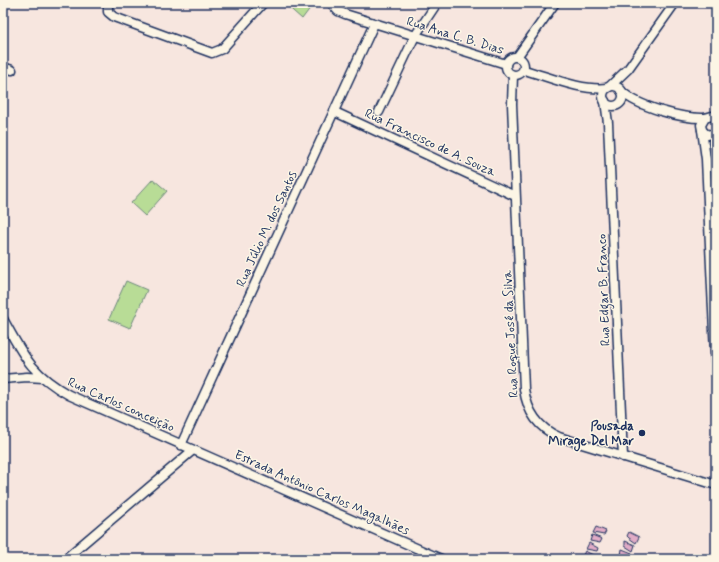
<svg xmlns="http://www.w3.org/2000/svg" width="719" height="562" viewBox="0 0 719 562" font-family="Mynerve,sans-serif">
<style>
.green{fill:#b8dc96;stroke:#6a867a}
.building{fill:#e1acc6;stroke:#1b2f5e}
.lines{fill:none;stroke-linecap:round;stroke-linejoin:round}
.street-casing{stroke:#1b2f5e;stroke-width:11}
.street{stroke:#fcf5e5;stroke-width:8}
.poi-dot{fill:#1b2f5e;stroke:#fcf5e5;stroke-width:1.5}
.labels{text-anchor:middle;dominant-baseline:central;stroke-width:3;stroke-linejoin:round;paint-order:stroke}
.street-label{font-size:13px;fill:#1b2f5e;stroke:#fcf5e5}
.poi-label{font-size:13px;font-weight:bold;fill:#1b2f5e;stroke:#fcf5e5;text-anchor:end}
</style>
<rect width="100%" height="100%" fill="#f7e6df"/>
<filter id="ink" filterUnits="userSpaceOnUse"><feTurbulence type="fractalNoise" baseFrequency=".025" numOctaves="2"/><feDisplacementMap in="SourceGraphic" scale="8" xChannelSelector="R" yChannelSelector="G"/><feConvolveMatrix kernelMatrix="1 2 1 2 8 2 1 2 1" color-interpolation-filters="sRGB"/></filter>
<g filter="url(#ink)">
<g class="green">
<polygon points="284,3 314,3 302,19"/>
<polygon points="153,179 167,191 145,216 131,203"/>
<polygon points="126,281 147,290 130,328 109,319"/>
</g>
<g class="building">
<polygon points="596,527 606,531 604,535 593,533"/>
<polygon points="629,532 639,537 636,543 629,538 627,536"/>
<polygon points="592,535 602,539 600,543 590,541"/>
<polygon points="625,541 635,545 633,551 625,546"/>
<polygon points="589,543 598,548 597,551 586,549"/>
<polygon points="622,549 632,553 629,559 621,555"/>
<polygon points="585,551 595,556 593,559 582,557"/>
</g>
<g class="lines">
<defs>
<g id="street">
<polyline points="108,3 108,12 114,17 212,53 222,49 263,3"/>
<polyline points="331,3 338,11 345,14 506,64"/>
<circle cx="515" cy="66" r="9"/>
<polyline points="517,57 555,3"/>
<polyline points="3,67 12,70"/>
<path d="M 524,70 C 550,77 580,91 607,88"/>
<path d="M 513,75 L 512,104 L 524,389 C 527,411 538,428 559,437 L 716,485"/>
<circle cx="613" cy="96" r="10"/>
<polyline points="609,87 628,69 675,3"/>
<path d="M 621,91 C 638,107 683,119 705,118"/>
<polyline points="605,101 608,123 623,457"/>
<polyline points="335,112 515,196"/>
<polyline points="379,112 415,36 437,3"/>
<polyline points="716,118 712,116 705,118 701,125 702,130 707,135 716,133"/>
<polyline points="702,130 706,159 716,375"/>
<path d="M 3,319 C 23,355 31,374 69,395 L 441,559"/>
<polyline points="3,379 27,377 43,378"/>
<polyline points="181,445 374,24"/>
<polyline points="65,559 193,450"/>
</g>
</defs>
<use href="#street" class="street-casing"/>
<use href="#street" class="street"/>
</g>
</g>
<circle class="poi-dot" cx="642" cy="433" r="4"/>
<g class="labels">
<g class="street-label">
<text transform="translate(455 36) rotate(17)">Rua Ana C. B. Dias</text>
<text transform="translate(430 143) rotate(25)">Rua Francisco de A. Souza</text>
<text transform="translate(267 229) rotate(-65)">Rua Júlio M. dos Santos</text>
<text transform="translate(604 290) rotate(-92)">Rua Edgar B. Franco</text>
<text transform="translate(511 334) rotate(-93)">Rua Roque José da Silva</text>
<text transform="translate(121 405) rotate(24)">Rua Carlos conceição</text>
<text transform="translate(322 493) rotate(24)">Estrada Antônio Carlos Magalhães</text>
</g>
<g class="poi-label">
<text x="634" y="426">Pousada<tspan x="634" dy="15">Mirage Del Mar</tspan></text>
</g>
</g>
<rect width="719" height="562" fill="none" stroke="#fcf5e5" stroke-width="16"/>
<rect x="8" y="8" width="703" height="546" fill="none" stroke="#1b2f5e" stroke-width="1.5" filter="url(#ink)"/>
</svg>
